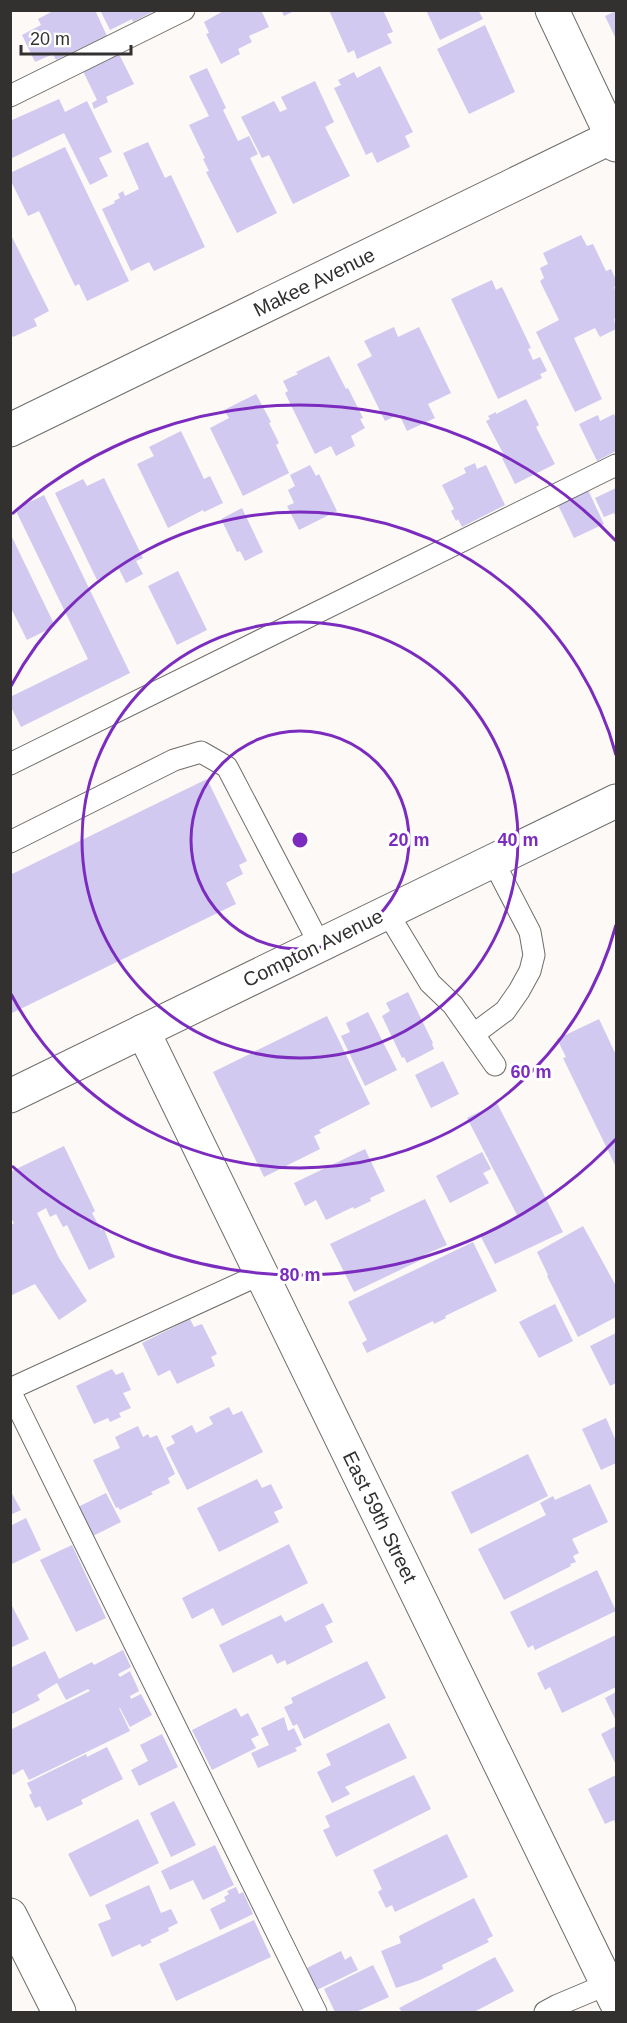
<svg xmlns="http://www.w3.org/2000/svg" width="627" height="2023" viewBox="0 0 627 2023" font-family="Arial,sans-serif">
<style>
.building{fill:#d1c9ef}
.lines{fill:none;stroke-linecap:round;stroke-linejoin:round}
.lane-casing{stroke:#6f6d6b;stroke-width:23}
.street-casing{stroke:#6f6d6b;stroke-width:35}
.secondary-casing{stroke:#6f6d6b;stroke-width:35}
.lane{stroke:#fff;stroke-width:21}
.street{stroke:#fff;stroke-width:33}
.secondary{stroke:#fff;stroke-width:33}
.ring{fill:none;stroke:#7b2cbf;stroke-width:3}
.labels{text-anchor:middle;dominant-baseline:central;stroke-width:6;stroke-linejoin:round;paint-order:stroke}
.street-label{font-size:20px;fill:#323130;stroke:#fff}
.centre{fill:#7b2cbf;stroke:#fff;stroke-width:3}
.ring-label{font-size:18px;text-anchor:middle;font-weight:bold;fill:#7b2cbf;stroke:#fff;stroke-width:6;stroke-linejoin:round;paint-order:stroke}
</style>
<rect width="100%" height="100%" fill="#fcf9f6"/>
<g class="building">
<polygon points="55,10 95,10 107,36 56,60 53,54 35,62 22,35 41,25 38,19"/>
<polygon points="100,10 156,10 133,22 132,19 110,30"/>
<polygon points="225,10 261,10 269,27 249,36 252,42 238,49 240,54 221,64 206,34 209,33 204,22"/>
<polygon points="281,10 296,10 284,16"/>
<polygon points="329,10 383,10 393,32 387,34 392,43 357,59 354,50 348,53"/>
<polygon points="426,10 478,10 483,19 440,40"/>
<polygon points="616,11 616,39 605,16"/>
<polygon points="485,25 515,92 469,114 437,49"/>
<polygon points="119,54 134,84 106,97 108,102 94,109 92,103 97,100 83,71"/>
<polygon points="380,66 413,132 405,136 410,147 377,163 372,152 366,155 334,88 341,85 338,80 354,72 357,78"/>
<polygon points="207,68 226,108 223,110 238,141 249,136 258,154 250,158 277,213 237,233 206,172 209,171 203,159 205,158 189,125 209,116 189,76"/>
<polygon points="315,81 334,122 325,127 350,176 293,204 269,155 262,158 241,117 274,101 280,112 287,109 281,97"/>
<polygon points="59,99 65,112 87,101 112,152 99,158 108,176 90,185 64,133 10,159 10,121"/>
<polygon points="148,142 165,178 171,175 205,247 154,271 149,262 131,271 102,209 115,203 114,201 120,198 118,194 123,191 125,196 139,189 123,153"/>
<polygon points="65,147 129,281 87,301 79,284 75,286 39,211 28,216 10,179 10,173"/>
<polygon points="10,233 49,311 34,319 37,326 13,337 10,332"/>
<polygon points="581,235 587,246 593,244 606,271 611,269 616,280 616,286 614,287 616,293 616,318 614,319 616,329 600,337 595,328 574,338 602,399 575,412 536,332 559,320 540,281 544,278 540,268 548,264 543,253"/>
<polygon points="492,280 496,290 502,287 531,348 528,349 533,360 540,357 547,371 540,374 542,378 498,399 451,299"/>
<polygon points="394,327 398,337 419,327 451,393 428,404 435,418 407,431 399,414 385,421 357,364 372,356 364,341"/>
<polygon points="329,356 346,389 348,388 363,418 360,419 365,428 351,436 355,446 336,456 331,446 315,454 285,393 288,391 283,381 298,374 296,372"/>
<polygon points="256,394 271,422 269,423 279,443 276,445 289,473 243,496 210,428 229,418 224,410"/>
<polygon points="526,399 539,425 536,427 555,464 515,484 502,458 505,457 486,421 490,419 488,416 496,412 496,414"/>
<polygon points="614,414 616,419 616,451 597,461 579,424 598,415 600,421"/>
<polygon points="181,431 204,479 210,476 223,503 204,512 203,510 168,528 137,464 154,456 149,447"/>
<polygon points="475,463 477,469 486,465 505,505 462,527 458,519 456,521 451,511 454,509 442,485 466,473 464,468"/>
<polygon points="310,465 316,476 319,474 337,511 299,530 287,506 294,503 288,490 295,486 290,475"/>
<polygon points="104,478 143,558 136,561 143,574 126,583 119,569 97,580 55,493 83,479 87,486"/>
<polygon points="616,488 616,518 614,513 604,517 595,498"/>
<polygon points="588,490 604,524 574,538 558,505"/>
<polygon points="44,495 130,673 21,727 10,705 10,697 88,659 15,509"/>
<polygon points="242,508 263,552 245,561 240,551 237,552 221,519"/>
<polygon points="10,533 55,626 27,640 10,606"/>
<polygon points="178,571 207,630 177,645 148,586"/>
<polygon points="207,779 247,861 239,865 243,874 226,883 236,904 10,1014 10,875"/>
<polygon points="408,992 433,1043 432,1044 434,1049 407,1063 404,1057 402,1058 382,1016 390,1011 386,1003"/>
<polygon points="368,1012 397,1070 365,1086 341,1036 350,1032 346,1023"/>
<polygon points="327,1016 370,1104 319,1130 321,1133 314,1136 320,1149 264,1177 213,1072"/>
<polygon points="599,1019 616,1055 616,1167 563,1058 566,1057 557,1039"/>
<polygon points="443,1061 459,1094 431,1108 415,1075"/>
<polygon points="497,1103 563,1232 495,1264 480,1235 517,1215 467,1118"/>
<polygon points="64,1146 95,1211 92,1213 101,1230 104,1229 115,1257 89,1270 67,1225 63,1227 56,1214 50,1217 46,1208 37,1213 59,1258 87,1301 59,1320 35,1284 10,1296 10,1225 14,1223 10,1216 10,1172"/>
<polygon points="365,1149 385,1191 370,1198 371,1201 354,1209 353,1207 326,1220 316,1200 305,1206 294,1183"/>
<polygon points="482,1152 491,1169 483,1173 489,1183 450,1203 436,1176"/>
<polygon points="425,1199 447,1245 424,1255 425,1258 354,1292 330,1244"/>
<polygon points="583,1226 616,1286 616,1317 578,1337 547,1276 548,1275 537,1252"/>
<polygon points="473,1242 497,1291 445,1316 446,1318 434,1324 433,1321 367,1353 362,1343 367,1340 348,1302"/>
<polygon points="555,1304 573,1341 539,1358 519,1322"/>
<polygon points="190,1319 194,1327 202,1324 217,1354 211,1357 215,1366 177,1384 170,1370 158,1376 142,1343"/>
<polygon points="616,1333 616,1383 610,1386 590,1346"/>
<polygon points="112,1369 116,1375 123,1372 131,1390 123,1393 131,1408 119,1413 121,1417 110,1422 108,1418 94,1424 76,1386"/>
<polygon points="229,1407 233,1415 242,1411 263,1452 187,1490 166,1448 175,1443 171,1436 192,1425 196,1433 213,1424 209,1417"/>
<polygon points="606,1418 616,1441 616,1463 601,1470 582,1429"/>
<polygon points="138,1426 143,1437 148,1434 150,1438 157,1435 175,1474 168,1478 170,1483 151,1492 153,1494 120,1510 118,1507 116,1508 93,1460 120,1448 115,1437"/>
<polygon points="528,1454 548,1496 471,1534 451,1492"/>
<polygon points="257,1479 262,1488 271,1484 283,1508 274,1512 279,1522 219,1552 197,1508"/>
<polygon points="590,1484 608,1522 572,1539 579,1553 573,1556 576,1562 570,1564 571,1566 504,1600 478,1549 546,1515 540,1503 553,1496 555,1500"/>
<polygon points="10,1490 21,1510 10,1515"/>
<polygon points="106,1493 121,1522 93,1536 78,1507"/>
<polygon points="26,1518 41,1550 10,1565 10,1526"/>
<polygon points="289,1544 308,1583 222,1626 213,1608 192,1619 182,1598"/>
<polygon points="72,1545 106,1618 76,1632 40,1560"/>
<polygon points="597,1570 616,1611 535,1650 533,1645 528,1648 510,1612"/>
<polygon points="10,1602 29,1639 10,1648"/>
<polygon points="323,1603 333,1622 325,1626 333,1642 287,1665 285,1660 277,1664 272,1654 233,1673 219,1645 281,1615 285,1622"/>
<polygon points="616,1635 616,1687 562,1713 550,1687 545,1690 537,1673"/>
<polygon points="123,1650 131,1667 118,1674 120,1677 130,1671 139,1691 130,1696 131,1699 141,1694 152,1715 130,1727 120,1708 119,1708 130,1731 29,1780 23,1769 13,1775 10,1770 10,1730 90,1691 88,1689 66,1700 57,1683 37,1695 40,1700 10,1715 10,1668 45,1651 59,1679 92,1662 94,1665"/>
<polygon points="367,1661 386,1698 304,1739 297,1724 293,1726 284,1707 293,1703 291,1698"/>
<polygon points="616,1692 616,1721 605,1698"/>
<polygon points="236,1708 241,1717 248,1713 259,1735 251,1739 256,1748 212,1770 192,1730"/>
<polygon points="284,1717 288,1731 294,1728 302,1745 295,1748 297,1751 258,1768 251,1753 269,1745 261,1728"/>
<polygon points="389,1723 407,1758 345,1787 350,1794 332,1803 317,1772 331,1765 326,1754"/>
<polygon points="616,1726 616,1765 601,1734"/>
<polygon points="162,1734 178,1767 139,1786 131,1770 148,1761 140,1745"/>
<polygon points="107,1747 123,1779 81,1800 83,1804 47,1821 40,1806 35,1808 29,1795 32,1793 27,1783 86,1754 87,1757"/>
<polygon points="414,1775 431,1809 336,1857 323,1830 330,1827 325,1816"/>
<polygon points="616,1775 616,1825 614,1820 605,1824 588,1789"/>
<polygon points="174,1801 196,1845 171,1857 150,1813"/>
<polygon points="138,1819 159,1863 90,1897 68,1854"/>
<polygon points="447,1834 468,1877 395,1912 392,1905 386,1908 378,1892 382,1889 373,1870"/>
<polygon points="215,1845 234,1885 203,1900 193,1880 170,1890 161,1871"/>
<polygon points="149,1885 161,1913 171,1909 178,1923 168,1928 169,1931 150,1940 152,1942 142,1947 140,1944 112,1957 98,1924 111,1919 105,1905"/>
<polygon points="236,1887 239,1894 243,1892 253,1914 220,1930 210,1909 226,1901 224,1897 229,1894 227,1891"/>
<polygon points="474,1898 493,1936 487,1939 489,1942 442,1965 443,1969 420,1980 396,1988 381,1951 401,1943 399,1936"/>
<polygon points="254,1920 271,1957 176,2001 159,1964"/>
<polygon points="341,1951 345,1960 351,1956 358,1970 317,1990 307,1968"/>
<polygon points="495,1957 514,1991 474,2012 402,2012 399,2008"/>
<polygon points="373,1965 389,1997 356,2012 335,2012 324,1989"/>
</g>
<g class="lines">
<defs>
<g id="lane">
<polyline points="10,96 184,10"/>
<polyline points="10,764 616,465"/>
<polyline points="10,842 174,760 201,752 227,767 320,945"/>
<polyline points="387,912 430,983 453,1005 495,1065"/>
<polyline points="474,1034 505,1011 519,991 530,971 534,955 530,932 493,861"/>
<polyline points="10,1389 261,1274"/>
<polyline points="10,1391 316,2012"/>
<polyline points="545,2012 558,2005 608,1984"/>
</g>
<g id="street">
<polyline points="10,430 616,135"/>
<polyline points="143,1031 616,2002"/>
<polyline points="10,1915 59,2012"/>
</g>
<g id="secondary">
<polyline points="552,10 616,145"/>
<polyline points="10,1096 616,801"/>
</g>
</defs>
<use href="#lane" class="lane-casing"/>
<use href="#street" class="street-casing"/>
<use href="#secondary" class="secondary-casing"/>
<use href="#lane" class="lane"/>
<use href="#street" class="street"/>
<use href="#secondary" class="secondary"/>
</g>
<g class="ring">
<circle cx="300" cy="840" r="109"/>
<circle cx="300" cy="840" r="218"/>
<path d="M616 925A327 327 0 0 1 11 994M11 686A327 327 0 0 1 616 755"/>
<path d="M616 1139A435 435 0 0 1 12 1166M12 514A435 435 0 0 1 616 541"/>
</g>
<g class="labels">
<g class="street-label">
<text transform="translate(314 282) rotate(-26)">Makee Avenue</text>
<text transform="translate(313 948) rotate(-26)">Compton Avenue</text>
<text transform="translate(380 1517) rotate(64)">East 59th Street</text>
</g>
</g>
<circle cx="300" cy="840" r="9" class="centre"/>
<g class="ring-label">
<text x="409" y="846">20 m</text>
<text x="518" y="846">40 m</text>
<text x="531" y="1078">60 m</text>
<text x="300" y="1281">80 m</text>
</g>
<rect width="627" height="2023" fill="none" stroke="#323130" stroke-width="24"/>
<path d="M21 45v9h110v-9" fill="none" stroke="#323130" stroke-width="3"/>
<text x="30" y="45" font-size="18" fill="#323130" stroke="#ffffff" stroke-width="4.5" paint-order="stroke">20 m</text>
</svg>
